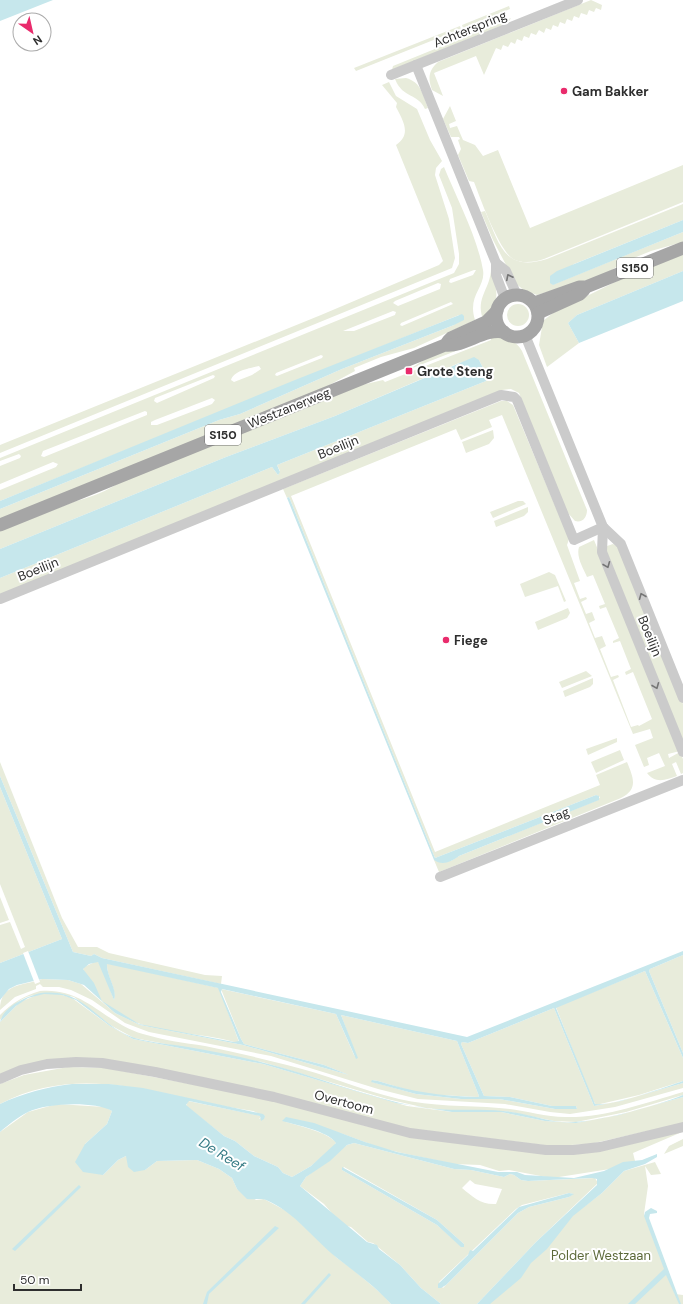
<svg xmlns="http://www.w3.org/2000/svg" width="683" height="1304" viewBox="0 0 683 1304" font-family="'DM Sans',sans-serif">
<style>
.green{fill:#e8ecdb;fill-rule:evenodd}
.water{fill:#c6e7ec;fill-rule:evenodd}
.pier{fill:#fff}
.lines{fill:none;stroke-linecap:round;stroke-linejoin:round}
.minor{stroke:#cbcbcb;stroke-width:10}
.major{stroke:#a6a6a6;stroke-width:13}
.oneway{stroke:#757575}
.poi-dot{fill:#e92b6c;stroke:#fff;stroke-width:1.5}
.labels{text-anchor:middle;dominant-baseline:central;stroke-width:4;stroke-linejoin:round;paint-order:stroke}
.shield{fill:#fff;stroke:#6d6d6d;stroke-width:1}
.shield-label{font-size:12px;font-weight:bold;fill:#2e2e2e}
.street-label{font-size:13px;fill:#2e2e2e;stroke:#fff}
.poi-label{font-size:13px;font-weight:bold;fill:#2e2e2e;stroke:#fff;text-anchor:start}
.park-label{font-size:13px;fill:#5d6a3a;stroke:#fff}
.water-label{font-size:14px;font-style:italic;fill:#367b85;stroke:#fff}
</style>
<rect width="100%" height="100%" fill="#fff"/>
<g class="green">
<path d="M 591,0 L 602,5 L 601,10 L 596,8 L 594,12 L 589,10 L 587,15 L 581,13 L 579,18 L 574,16 L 572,21 L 567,19 L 565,24 L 560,22 L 558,27 L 553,25 L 551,30 L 546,28 L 544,33 L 539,30 L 536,35 L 531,33 L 529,38 L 524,36 L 522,41 L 517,39 L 515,44 L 511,42 L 508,47 L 503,45 L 501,50 L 496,48 L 484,75 L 476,56 L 434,73 L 443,96 L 432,90 C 428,79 428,71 438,62 Z"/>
<polygon points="509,6 510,9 463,28 462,25"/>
<polygon points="511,18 508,23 392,70 393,66"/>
<polygon points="460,26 461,29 356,71 354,68"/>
<path d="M 406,78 C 421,82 423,95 428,108 L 425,109 C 418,93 403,99 395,79 Z"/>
<path d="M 389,82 L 396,96 L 417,109 L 430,140 L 442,161 L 436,168 L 435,175 L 449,219 L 455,258 L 452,268 L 0,453 L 0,445 L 321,315 L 439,265 L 443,261 L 396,145 C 412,134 403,121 396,107 L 397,103 L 382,85 Z"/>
<path d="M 450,106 L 456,121 L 449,124 L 450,128 L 457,126 L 463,140 L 475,145 L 483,156 L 498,150 L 530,228 L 683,165 L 683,202 L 544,259 C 535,262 522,264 513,259 C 499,250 480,198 474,182 L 469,181 L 458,155 L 461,149 L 458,140 L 460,139 L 459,137 L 451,137 L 443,119 Z"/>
<path d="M 444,167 C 457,199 477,236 483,270 C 486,287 467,295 475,320 L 414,348 L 381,357 L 354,368 L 355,371 L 322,389 L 0,520 L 0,509 L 219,420 L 240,414 L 342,369 L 454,325 L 459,315 L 0,501 L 0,490 L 56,467 L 58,464 L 53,462 L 0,484 L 0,466 L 20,458 L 21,456 L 19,454 L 0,461 L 0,458 L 454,273 L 459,264 L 459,254 L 452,208 L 439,175 L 441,169 ZM 474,270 L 476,270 L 473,275 L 451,283 L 449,282 L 450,279 ZM 438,283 L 441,284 L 440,289 L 398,306 L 393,303 L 395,301 ZM 451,302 L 453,304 L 402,326 L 400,325 L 401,323 ZM 393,311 L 396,312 L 395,315 L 354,331 L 343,331 ZM 321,355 L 323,356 L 322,358 L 277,376 L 275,375 L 276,373 ZM 259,366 L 261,369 L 252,375 L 234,382 L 231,380 C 234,370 251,368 259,366 ZM 213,375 L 215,376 L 214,378 L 157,403 L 154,401 L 155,398 ZM 212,398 L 215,400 L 212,404 L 157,425 L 151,425 L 151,422 L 155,420 ZM 145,411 L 147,412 L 147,415 L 44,457 L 41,456 L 43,451 Z"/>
<path d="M 683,204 L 683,220 L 574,264 L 552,285 L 683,232 L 683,242 L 651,251 L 624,262 L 604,275 L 537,295 L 524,290 L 516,284 L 493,240 L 481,212 L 485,211 C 499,242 503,273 547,259 Z"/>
<polygon points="683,254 683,271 577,315 568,323 579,343 547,367 539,345 543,321 553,313 623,278"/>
<path d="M 491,268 C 497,292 502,300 483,319 C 475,297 491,289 491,268 Z"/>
<circle cx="518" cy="315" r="11"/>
<path d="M 490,335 C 503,336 515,339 522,351 L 587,510 C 587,517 583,523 575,521 L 567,512 L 519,393 L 511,389 L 502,390 L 0,595 L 0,578 L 272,467 L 278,475 L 280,471 L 277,465 L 486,381 L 488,378 L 479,360 L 459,363 L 335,416 L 226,457 L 0,549 L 0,531 L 76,501 C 92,497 107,491 122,481 L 353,387 L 383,380 L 385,382 L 491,340 Z"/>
<polygon points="481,341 410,369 430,356"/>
<path d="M 501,401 L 507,401 L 513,405 L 569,539 L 567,545 L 580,581 L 574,583 L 580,599 L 586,597 L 587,599 L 581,602 L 586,614 L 592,612 L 595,620 L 589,623 L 595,638 L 602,636 L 606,646 L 600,649 L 611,677 L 618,675 L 619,677 L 613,680 L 631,727 L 638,725 L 639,726 L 652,719 L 633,672 L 626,675 L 625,672 L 631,669 L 620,641 L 613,643 L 613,641 L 619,638 L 606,607 L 600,609 L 599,606 L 605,604 L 593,575 L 587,577 C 583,568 576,557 579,547 L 594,540 L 680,751 L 668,754 L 669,758 L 680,752 L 683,759 L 683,773 L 681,774 L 676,762 L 672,764 L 677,776 C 666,780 655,784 647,773 L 665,766 L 659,753 L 647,758 L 649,765 L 644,767 L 635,745 L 653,738 L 650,729 L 633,734 L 502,415 L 489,420 L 492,427 L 461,440 L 456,429 L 291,496 L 435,852 L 600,785 L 596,775 L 627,762 C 633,777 639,789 621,798 L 439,872 L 434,860 L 451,861 L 459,856 L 598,800 L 600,797 L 596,795 L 435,858 L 289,497 L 287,498 L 283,489 Z"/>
<polygon points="493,430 494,438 489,444 466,453 462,442"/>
<polygon points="518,501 523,501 526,504 493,518 490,512"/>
<polygon points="528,507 528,512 524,516 496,527 494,521"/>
<polygon points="613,544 620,548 683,704 683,745 605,552 607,546"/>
<polygon points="549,572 555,575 566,601 564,602 558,586 525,597 520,584"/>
<polygon points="568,608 570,613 567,618 538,630 535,622"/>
<polygon points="586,671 592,676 562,688 559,682"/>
<polygon points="593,678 593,684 590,687 565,697 563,691"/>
<polygon points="617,738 617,742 588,755 586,749"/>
<polygon points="620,750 624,760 596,773 591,762"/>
<polygon points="0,762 62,918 78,947 97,947 109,953 205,975 222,976 221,984 102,958 94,954 91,956 73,952 0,776"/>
<polygon points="0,787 62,939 0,963 0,925 10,922 21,949 25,947 0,884"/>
<polygon points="0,897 9,920 0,923"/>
<polygon points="683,955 683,1053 649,971 650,969"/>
<path d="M 95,962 L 98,962 L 101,965 L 114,1000 C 117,988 106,976 107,963 L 219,988 L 239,1042 L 234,1042 C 194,1030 132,1035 102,1001 C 94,992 89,979 83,969 L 84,967 Z"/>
<polygon points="645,971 683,1058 683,1081 639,1095 596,1105 591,1097 556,1007"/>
<path d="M 42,979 L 68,980 L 81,984 L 115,1013 L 140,1025 L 243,1045 L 349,1075 L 324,1065 L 244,1044 L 241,1039 L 221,989 L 336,1014 L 354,1055 L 357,1058 L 341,1015 L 457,1041 L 479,1096 L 478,1097 L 421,1094 L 378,1081 L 372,1080 L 372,1082 L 416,1094 L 461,1099 L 499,1099 L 555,1109 L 577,1109 L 576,1106 L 552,1106 L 510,1097 L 484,1096 L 461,1044 L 462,1042 L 468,1043 L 554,1008 L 594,1106 L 621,1101 L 683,1083 L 683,1088 L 615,1107 L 570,1114 L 550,1112 L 505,1104 L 418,1099 L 378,1089 L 271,1056 L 149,1032 L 125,1023 L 92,1000 L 71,990 L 59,987 L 43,987 L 40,984 L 36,986 L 36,989 L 15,997 L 0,1010 C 0,983 23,986 42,979 Z"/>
<path d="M 40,991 C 85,987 104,1023 143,1034 C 163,1040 184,1043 205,1046 C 233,1052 260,1058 287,1065 C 325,1074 361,1090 399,1099 C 432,1107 466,1105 499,1108 C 521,1109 543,1117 565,1117 C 605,1118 645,1103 683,1092 L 683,1095 L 626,1112 L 576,1122 L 554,1121 L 505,1111 L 457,1111 L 426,1108 L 387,1099 L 262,1062 L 134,1038 L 110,1025 L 74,997 L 55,993 L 38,994 L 59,994 L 72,998 L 110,1026 L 133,1039 L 263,1064 L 407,1106 L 452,1112 L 501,1112 L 545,1121 L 576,1123 L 619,1115 L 683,1097 L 683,1123 L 590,1144 L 551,1146 L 405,1128 L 106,1059 L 0,1074 L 0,1022 L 20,1002 L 37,995 C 21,995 10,1009 0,1020 L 0,1015 C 12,1003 23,996 40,991 Z"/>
<path d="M 68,1067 L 106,1068 L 300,1105 L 365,1126 L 542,1153 L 682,1132 L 633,1153 L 635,1161 L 610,1169 L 559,1177 L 546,1177 L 509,1170 L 499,1171 L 480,1165 L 454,1164 L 402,1153 L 381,1148 L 343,1134 L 282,1121 C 299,1126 322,1130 336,1142 L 335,1146 L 311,1166 L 292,1177 L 283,1173 L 278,1167 L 254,1156 L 235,1141 L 224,1136 L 186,1106 L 188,1101 L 261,1116 L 259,1119 L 265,1116 L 253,1111 C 166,1099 85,1060 0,1104 L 0,1084 L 24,1075 Z"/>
<polygon points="57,1104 105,1107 112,1111 107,1124 85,1144 103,1175 118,1160 126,1156 145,1170 157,1161 197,1160 219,1169 232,1178 237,1189 256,1200 264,1199 290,1213 337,1258 351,1268 383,1295 391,1304 0,1304 0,1132 28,1112"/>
<polygon points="683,1139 683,1146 664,1154 669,1146"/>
<path d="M 354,1143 L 454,1169 L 471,1170 L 504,1177 L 510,1174 L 514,1175 L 521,1180 L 528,1181 L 595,1178 L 598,1183 L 536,1242 L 477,1304 L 441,1304 L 421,1288 L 400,1265 L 373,1243 L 368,1242 L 351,1227 L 347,1226 L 336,1218 L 324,1204 L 300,1186 L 306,1177 L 347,1145 ZM 344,1167 L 437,1220 L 464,1244 L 464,1247 L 462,1247 L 437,1225 L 342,1170 ZM 470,1180 L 475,1184 L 502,1189 L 496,1204 C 481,1205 473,1197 462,1188 ZM 569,1193 L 573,1194 L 569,1197 L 529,1207 L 518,1213 L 443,1288 L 439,1282 L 516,1209 L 522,1205 Z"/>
<polygon points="655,1162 661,1174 651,1175 645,1166 648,1186 644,1214 675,1294 683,1295 683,1304 484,1304 581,1206 585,1206 602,1193 624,1171"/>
</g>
<g class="water">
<polygon points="0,0 53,0 0,21"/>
<polygon points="683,220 683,232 553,285 550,283 550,276 557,271"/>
<polygon points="683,271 683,301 579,343 568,323 577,315"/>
<polygon points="462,314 464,316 464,320 454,325 342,369 240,414 219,420 0,509 0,501 17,494 295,380"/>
<polygon points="474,357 479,360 488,378 486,381 277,465 280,472 278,475 272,467 0,578 0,549 226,457 335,416"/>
<path d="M 289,497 L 435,858 L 596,795 L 599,796 L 599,800 L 459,856 C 451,862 442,866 434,860 L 287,498 Z"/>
<path d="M 0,776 L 73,952 L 91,956 L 94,954 L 102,958 L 467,1037 L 683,951 L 683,955 L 650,969 L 649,971 L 683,1053 L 683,1058 L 645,971 L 556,1008 L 595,1104 C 610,1107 666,1087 683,1081 L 683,1083 L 621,1101 L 594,1106 L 554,1008 L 468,1043 L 462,1042 L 461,1044 L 484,1096 L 510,1097 L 552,1106 L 576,1106 L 577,1109 L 555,1109 L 499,1099 L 461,1099 L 416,1094 L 371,1082 L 372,1080 L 378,1081 C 412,1092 442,1096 478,1097 L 479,1096 L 457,1041 L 341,1015 L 358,1058 L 356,1059 L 336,1014 L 222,989 L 221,992 L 241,1039 L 244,1044 L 324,1065 L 349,1075 L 243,1045 L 140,1025 L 115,1013 L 84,985 L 68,980 L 42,979 L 17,985 L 9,989 L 0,1000 L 0,963 L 62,939 L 0,787 ZM 98,962 L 114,1000 C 118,990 106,975 107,964 L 218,988 L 239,1041 L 234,1042 L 139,1024 L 102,1001 L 94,983 L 83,969 L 89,964 Z"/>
<path d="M 41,993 C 87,988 97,1026 135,1038 C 152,1043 171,1044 188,1047 C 212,1051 237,1056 261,1062 C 314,1075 365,1097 419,1107 C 447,1112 474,1108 503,1111 C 523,1112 542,1120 562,1122 C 593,1124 653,1107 683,1095 L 683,1097 L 619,1115 L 576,1123 L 545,1121 L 501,1112 L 452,1112 L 396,1103 L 263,1064 L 133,1039 L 110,1026 L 76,1000 L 62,995 L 44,994 L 28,998 L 16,1006 L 0,1022 C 4,1006 27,996 41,993 Z"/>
<path d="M 72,1084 L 109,1084 L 143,1088 L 263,1114 L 265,1116 L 264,1119 L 261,1121 L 260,1116 L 189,1101 L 186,1105 L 224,1136 L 235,1141 L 254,1156 L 278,1167 L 283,1173 L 292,1177 L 311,1166 L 336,1143 C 328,1131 296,1125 282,1121 L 286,1117 L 314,1123 L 365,1142 L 397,1152 L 498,1172 L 517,1172 L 525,1175 L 574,1178 L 604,1171 L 623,1162 L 642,1160 L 657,1154 L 657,1157 L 645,1164 L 624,1171 L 602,1193 L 573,1216 L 547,1249 L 531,1263 L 521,1278 L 490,1304 L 477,1304 L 536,1242 L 597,1185 L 597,1179 L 592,1178 L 528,1181 L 521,1180 L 514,1175 L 510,1174 L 504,1177 L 471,1170 L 454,1169 L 354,1143 L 347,1145 L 330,1161 L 306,1177 L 300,1186 L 367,1242 L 377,1245 L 379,1249 L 400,1265 L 421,1288 L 441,1304 L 391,1304 C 375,1286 356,1273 337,1258 C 313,1239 295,1212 266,1200 C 261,1198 253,1200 247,1199 L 237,1189 L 232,1178 L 219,1169 L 197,1160 L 157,1161 L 145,1170 L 134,1172 L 128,1167 L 126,1156 L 118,1160 L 103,1175 L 83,1172 L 75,1162 L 85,1144 L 107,1124 L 112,1111 C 94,1101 47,1103 28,1112 C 18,1117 8,1125 0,1132 L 0,1104 C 23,1093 47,1087 72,1084 Z"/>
<polygon points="342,1167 437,1220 464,1244 464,1247 461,1247 437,1225 342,1170"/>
<polygon points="79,1185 81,1187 15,1251 12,1249"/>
<polygon points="569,1193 574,1194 569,1197 529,1207 518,1213 446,1285 441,1288 438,1288 438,1284 468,1255 470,1250 473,1251 519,1207"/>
<polygon points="651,1208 657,1211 657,1213 650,1214 649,1218 681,1304 679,1304 666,1275 635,1304 628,1304 664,1269 644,1216 645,1212"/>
<polygon points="275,1226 279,1228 209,1294 207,1304 203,1304 207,1292"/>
<polygon points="329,1273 331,1275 305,1304 301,1304"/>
</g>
<polygon class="pier" points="28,951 40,982 35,984 23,953"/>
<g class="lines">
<g class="minor">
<polyline points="416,65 496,263 496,275 505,299"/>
<polyline points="391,75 578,0"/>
<polyline points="496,263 506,271 517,295"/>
<polyline points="525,335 603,527 602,552 683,752"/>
<polyline points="603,527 621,544 683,698"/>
<polyline points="0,599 501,395 514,397 517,400 574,540 603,527"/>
<polyline points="440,877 683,780"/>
<polyline points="0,1079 21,1070 47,1064 76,1062 102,1063 155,1072 274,1097 410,1133 546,1150 573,1150 600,1147 683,1127"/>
</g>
<g class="major">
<circle cx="517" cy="316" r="21"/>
<polyline points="534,303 579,287 586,287 683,248"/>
<polyline points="538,313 580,294 584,290"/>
<polyline points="448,341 451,338 486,322 497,311"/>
<path d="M 0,525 L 445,345 C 466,347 483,328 504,332"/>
</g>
</g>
<defs><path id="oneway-chevron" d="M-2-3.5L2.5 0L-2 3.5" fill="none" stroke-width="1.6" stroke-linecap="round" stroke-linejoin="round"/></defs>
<g class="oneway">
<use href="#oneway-chevron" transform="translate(509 277) rotate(-117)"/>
<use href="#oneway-chevron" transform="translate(607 565) rotate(68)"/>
<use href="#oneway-chevron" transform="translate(642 596) rotate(-112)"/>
<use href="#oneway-chevron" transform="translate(656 686) rotate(68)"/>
</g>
<g class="poi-dot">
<circle cx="564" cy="91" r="4"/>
<rect x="405" y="367" width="8" height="8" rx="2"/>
<circle cx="446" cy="640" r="4"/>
</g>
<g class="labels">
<g class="shield">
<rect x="617" y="258" width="36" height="20" rx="3"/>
<rect x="205" y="425" width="36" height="20" rx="3"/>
</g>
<g class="shield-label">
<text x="635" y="268">S150</text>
<text x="223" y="435">S150</text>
</g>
<g class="street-label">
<text transform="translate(470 29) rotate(-22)">Achterspring</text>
<text transform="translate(289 408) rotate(-22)">Westzanerweg</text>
<text transform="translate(338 447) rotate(-22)">Boeilijn</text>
<text transform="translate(38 569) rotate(-22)">Boeilijn</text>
<text transform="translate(650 636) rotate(68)">Boeilijn</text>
<text transform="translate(556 816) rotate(-22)">Stag</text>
<text transform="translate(344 1102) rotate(15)">Overtoom</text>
</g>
<g class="poi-label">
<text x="572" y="91">Gam Bakker</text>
<text x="417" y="371">Grote Steng</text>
<text x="454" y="640">Fiege</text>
</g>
<g class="park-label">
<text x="601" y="1255">Polder Westzaan</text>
</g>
<g class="water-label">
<text transform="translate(222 1154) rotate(32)">De Reef</text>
</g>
</g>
<g transform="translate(32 32) rotate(146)"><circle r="19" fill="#ffffff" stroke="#ababab"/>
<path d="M0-3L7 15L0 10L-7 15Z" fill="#e92b6c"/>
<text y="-6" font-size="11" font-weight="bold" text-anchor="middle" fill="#2e2e2e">N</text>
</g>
<path d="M14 1284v6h67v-6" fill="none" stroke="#2e2e2e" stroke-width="2"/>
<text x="20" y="1284" font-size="12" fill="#2e2e2e" stroke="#ffffff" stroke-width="3" paint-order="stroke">50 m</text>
</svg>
